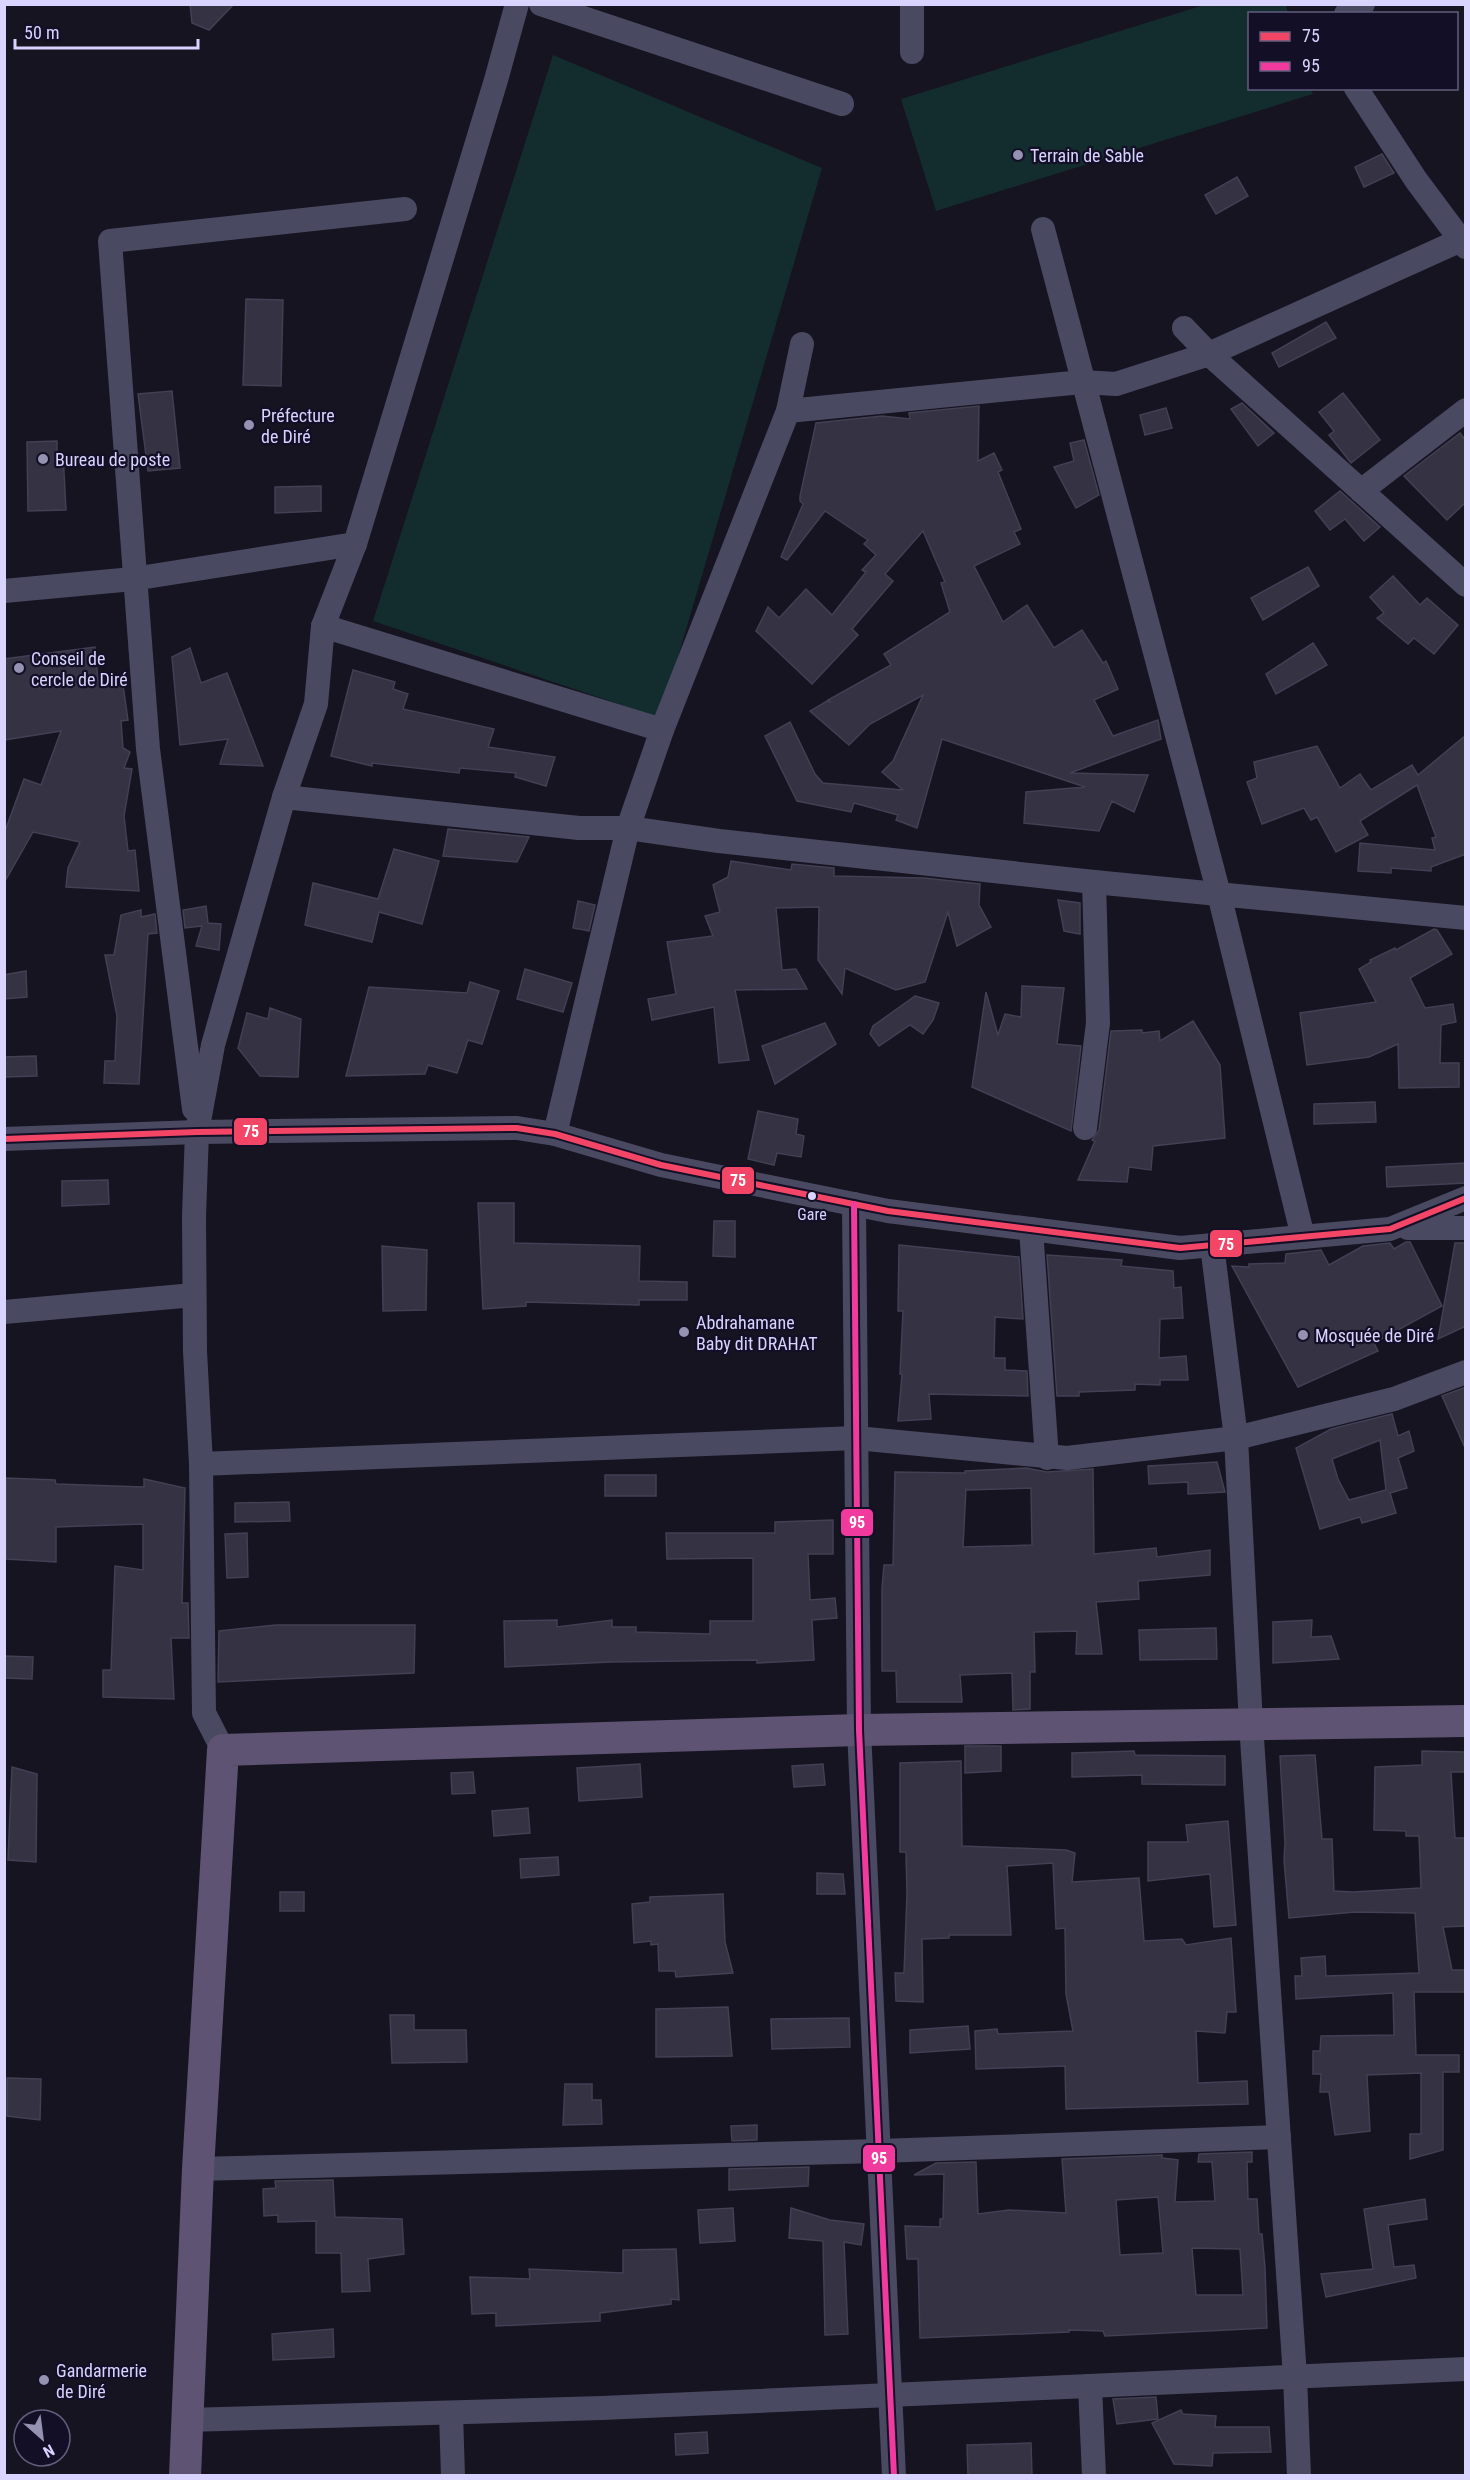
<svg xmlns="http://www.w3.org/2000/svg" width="1470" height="2480" viewBox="0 0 1470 2480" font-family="'Roboto Condensed',sans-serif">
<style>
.green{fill:#132c2d}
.building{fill:#343243;stroke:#433f54;stroke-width:1.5;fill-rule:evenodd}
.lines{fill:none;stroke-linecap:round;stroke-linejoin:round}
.minor{stroke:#4a4962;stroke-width:24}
.major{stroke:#5e5373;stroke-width:32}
.bus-1-casing{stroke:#130f26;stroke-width:10}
.bus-2-casing{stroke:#130f26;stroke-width:10}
.bus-1{stroke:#f34667;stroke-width:6}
.bus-2{stroke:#f13a9d;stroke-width:6}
.poi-dot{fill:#9591b1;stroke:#130f26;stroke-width:2}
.bus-dot{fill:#d9d4ff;stroke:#130f26;stroke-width:2}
.labels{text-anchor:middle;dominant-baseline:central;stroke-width:4.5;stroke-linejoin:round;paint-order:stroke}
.bus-label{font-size:16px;fill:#d9d4ff;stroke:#130f26}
.poi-label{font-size:18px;fill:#d9d4ff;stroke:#130f26;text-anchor:start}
.line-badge{stroke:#130f26;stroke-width:2}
.badge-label{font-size:16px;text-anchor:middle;font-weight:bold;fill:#fff}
</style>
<rect width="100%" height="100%" fill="#161421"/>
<g class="green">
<polygon points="1204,5 1286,5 1288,13 1250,14 1250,88 1311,89 1313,94 936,211 901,99"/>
<polygon points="553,55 822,168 660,718 373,621"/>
</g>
<g class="building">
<polygon points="190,4 234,4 209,30 192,23"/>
<polygon points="1382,154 1394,173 1364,187 1355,167"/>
<polygon points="1237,177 1248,196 1216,214 1205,195"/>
<polygon points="246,299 283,300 281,386 243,385"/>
<polygon points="1326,322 1336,338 1279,367 1272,353"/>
<polygon points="172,391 180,468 148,471 138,394"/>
<polygon points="1343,393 1380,440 1351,463 1329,435 1334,431 1319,412"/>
<polygon points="1242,403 1274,433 1258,446 1231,409"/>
<polygon points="979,406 978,461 994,453 1002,470 998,472 1021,529 1014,532 1020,544 974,566 1003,622 1027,605 1054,648 1082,630 1103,663 1106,661 1118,689 1094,700 1113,736 1158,720 1161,739 1070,773 1148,775 1134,812 1112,801 1099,831 1024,823 1026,792 1085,787 942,739 917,828 896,820 898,815 854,803 851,812 797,801 765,736 790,722 815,774 823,783 903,790 882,772 893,761 923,695 870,724 849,745 810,711 827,701 831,702 828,700 891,665 884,654 950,612 941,583 945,582 923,531 885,574 893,581 852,629 858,635 812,684 756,631 768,607 779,618 806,589 832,615 866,572 862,570 876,555 864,544 868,540 825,511 787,560 781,557 803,504 800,501 800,496 816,423 882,416 910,419 909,413"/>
<polygon points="1166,408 1172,428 1145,435 1140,415"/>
<polygon points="1460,433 1466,441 1466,502 1447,520 1404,476"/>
<polygon points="1084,440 1099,495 1076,508 1054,467 1074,461 1070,443"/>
<polygon points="57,441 57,452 63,454 66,510 28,511 27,442"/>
<polygon points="321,486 321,511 275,513 275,487"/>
<polygon points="1340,491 1380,527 1364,541 1345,519 1330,530 1315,511"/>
<polygon points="1308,567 1319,586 1263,620 1251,598"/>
<polygon points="1393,576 1420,605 1427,598 1458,625 1434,654 1414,638 1408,644 1377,618 1384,613 1370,597"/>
<polygon points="1313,643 1327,665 1276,694 1266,674"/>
<polygon points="95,647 98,681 122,678 128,720 121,721 123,748 130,752 124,768 132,769 124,816 128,851 135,850 139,891 66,887 68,868 80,842 33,832 4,883 4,834 24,779 41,785 61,731 4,740 4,659"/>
<polygon points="190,648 201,683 227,673 263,766 220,764 228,739 180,745 172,657"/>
<polygon points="353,670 395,682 393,689 408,694 403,709 494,729 488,747 555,757 546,786 515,777 516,773 460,768 459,773 372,763 372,766 331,756"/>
<polygon points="1466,735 1466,854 1431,867 1431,871 1391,868 1391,873 1358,871 1360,843 1435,850 1432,838 1436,837 1417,785 1360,821 1368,835 1336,852 1317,817 1311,820 1304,808 1262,824 1247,782 1257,778 1254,762 1317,746 1340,788 1360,774 1371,790 1412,765 1418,775"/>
<polygon points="448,829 529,837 517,862 443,856"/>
<polygon points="394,849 439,861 422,924 379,912 372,942 305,925 313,883 378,899"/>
<polygon points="731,861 791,870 792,864 834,868 834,876 924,878 980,884 979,905 991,927 957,946 948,912 925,982 896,990 845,968 842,994 818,960 819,907 776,908 782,970 796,969 807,989 735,990 749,1060 719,1063 714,1007 652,1020 648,999 676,994 667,942 713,936 705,916 720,912 713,885 728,877"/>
<polygon points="1058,900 1080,903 1080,934 1064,931"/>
<polygon points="578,901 595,905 589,931 573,928"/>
<polygon points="206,906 208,923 221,924 219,950 196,946 202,926 185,928 183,910"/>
<polygon points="141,910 141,917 155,914 157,933 148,934 139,1084 104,1083 105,1061 115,1061 117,1016 105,955 114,955 121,915"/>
<polygon points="1434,929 1437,930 1452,954 1410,978 1425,1008 1453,1004 1456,1022 1441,1025 1440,1063 1459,1063 1459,1087 1399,1088 1398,1044 1369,1057 1307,1065 1300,1013 1376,1002 1359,969 1371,962 1370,960 1395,948 1396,950"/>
<polygon points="525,969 572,983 563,1012 517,999"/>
<polygon points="26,971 27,997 4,999 4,975"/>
<polygon points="470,982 499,991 482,1044 468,1040 457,1073 428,1065 425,1074 346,1076 369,987 467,993"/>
<polygon points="1022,986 1064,988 1057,1044 1081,1046 1071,1131 972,1087 986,992 998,1035 1005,1014 1021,1017"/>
<polygon points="915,996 939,1003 933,1020 923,1034 910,1025 879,1046 870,1034 873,1026"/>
<polygon points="270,1008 301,1019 298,1077 260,1076 238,1048 247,1013 268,1019"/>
<polygon points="1193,1021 1220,1065 1225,1138 1153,1146 1151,1170 1129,1167 1127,1182 1078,1180 1095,1141 1092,1140 1099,1130 1111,1031 1142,1030 1142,1033 1159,1031 1160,1041"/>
<polygon points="825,1023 836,1044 775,1084 762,1046"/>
<polygon points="36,1056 37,1076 4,1077 4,1057"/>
<polygon points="1375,1102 1376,1122 1314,1124 1314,1104"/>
<polygon points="758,1111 798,1119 796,1134 804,1136 801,1157 777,1153 774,1165 748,1159"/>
<polygon points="1466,1163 1466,1183 1387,1187 1386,1167"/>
<polygon points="108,1180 109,1204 62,1206 62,1181"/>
<polygon points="478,1203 514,1203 514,1243 640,1246 639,1281 687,1282 687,1300 639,1300 639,1305 526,1302 526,1306 483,1309"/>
<polygon points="714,1221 735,1221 735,1257 713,1256"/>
<polygon points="1406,1242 1410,1242 1442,1306 1374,1343 1378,1351 1298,1387 1232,1266 1249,1267 1249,1264 1285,1263 1286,1254 1321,1250 1329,1265 1363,1246 1390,1243 1394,1249"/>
<polygon points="1455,1243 1466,1243 1466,1326 1438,1339"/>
<polygon points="899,1245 1019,1257 1023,1319 995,1317 994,1358 1005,1358 1005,1370 1027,1371 1028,1396 929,1394 931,1419 898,1421 902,1374 900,1374 903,1311 898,1311"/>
<polygon points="382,1246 427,1250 426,1310 383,1311"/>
<polygon points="1047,1255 1122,1260 1121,1266 1173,1271 1174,1288 1181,1287 1183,1318 1160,1319 1159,1358 1186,1356 1188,1380 1160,1380 1160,1385 1135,1384 1135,1390 1079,1392 1079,1396 1057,1396"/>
<polygon points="1466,1387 1466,1450 1442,1396"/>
<path d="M 1392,1414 L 1398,1436 L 1409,1431 L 1414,1451 L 1398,1458 L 1407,1488 L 1390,1493 L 1396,1513 L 1362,1523 L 1360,1517 L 1320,1529 L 1296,1448 L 1331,1429 ZM 1380,1440 L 1386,1490 L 1349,1500 L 1338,1479 L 1332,1459 Z"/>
<polygon points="1217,1462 1225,1492 1188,1494 1188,1482 1149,1484 1148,1466"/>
<path d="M 1026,1468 L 1047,1472 L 1093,1469 L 1094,1554 L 1156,1548 L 1157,1557 L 1210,1550 L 1210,1575 L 1138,1581 L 1139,1599 L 1096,1602 L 1102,1654 L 1076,1654 L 1077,1631 L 1034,1632 L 1035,1672 L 1030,1672 L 1030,1709 L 1013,1710 L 1012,1673 L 960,1675 L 962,1702 L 897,1702 L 896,1671 L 882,1671 L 882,1588 L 884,1565 L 893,1565 L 895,1472 L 965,1473 L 965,1471 ZM 966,1488 L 966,1490 L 1031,1488 L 1032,1545 L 963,1547 Z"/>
<rect x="605" y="1475" width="51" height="21"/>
<polygon points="6,1478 55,1480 56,1484 144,1487 144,1479 185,1488 182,1603 188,1603 189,1638 171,1638 174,1699 103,1697 103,1670 111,1670 115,1566 143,1570 143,1524 56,1527 56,1562 6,1559"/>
<polygon points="289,1502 290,1521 235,1522 235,1503"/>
<polygon points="833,1520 833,1554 808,1554 810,1600 835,1598 837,1618 812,1620 814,1660 757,1663 757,1660 611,1662 505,1667 504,1621 557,1620 557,1627 612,1620 612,1627 636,1627 636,1632 710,1634 710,1621 753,1621 753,1558 667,1559 666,1533 775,1533 775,1522"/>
<polygon points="247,1533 248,1577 227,1578 225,1534"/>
<polygon points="1312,1620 1311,1637 1331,1636 1339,1659 1273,1663 1273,1622"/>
<polygon points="276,1625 415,1625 414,1673 218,1682 219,1631"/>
<polygon points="1216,1628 1217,1659 1140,1660 1139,1630"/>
<polygon points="4,1656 33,1657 32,1679 4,1678"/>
<polygon points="965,1746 1001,1746 1001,1771 965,1773"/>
<polygon points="1134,1751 1135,1755 1225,1756 1225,1785 1142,1784 1142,1775 1072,1777 1072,1753"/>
<polygon points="1422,1751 1466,1752 1466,1772 1451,1772 1455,1838 1466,1838 1466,1926 1443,1927 1452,1970 1466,1970 1466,1992 1414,1992 1416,2055 1459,2055 1459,2072 1443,2072 1443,2150 1410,2159 1410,2134 1421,2134 1421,2073 1367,2075 1370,2131 1335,2135 1329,2092 1320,2092 1321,2074 1313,2074 1313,2051 1320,2051 1321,2036 1394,2035 1393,1993 1296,1999 1295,1976 1302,1976 1301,1958 1325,1956 1326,1976 1419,1973 1415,1913 1355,1912 1289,1918 1284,1860 1285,1843 1280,1756 1315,1755 1322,1839 1332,1839 1334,1891 1353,1892 1421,1888 1419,1836 1406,1836 1406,1831 1374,1830 1375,1767 1422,1765"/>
<polygon points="961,1761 962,1846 1066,1850 1075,1853 1072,1882 1139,1878 1144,1941 1182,1939 1186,1945 1231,1938 1236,2012 1227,2012 1225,2033 1196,2031 1198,2083 1247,2081 1248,2104 1066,2109 1065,2066 976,2069 975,2031 997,2029 998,2034 1073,2031 1066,1994 1065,1928 1056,1929 1053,1863 1007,1866 1011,1935 949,1935 949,1938 922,1939 923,2002 896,2001 895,1973 904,1973 907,1894 906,1852 900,1852 900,1763"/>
<polygon points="640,1764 642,1797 579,1801 577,1768"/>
<polygon points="823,1764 825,1785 794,1787 792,1766"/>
<polygon points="12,1767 37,1774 36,1862 8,1860"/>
<polygon points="473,1772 475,1793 452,1794 451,1773"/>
<polygon points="528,1808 530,1833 494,1836 492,1811"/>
<polygon points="1228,1821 1236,1925 1214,1927 1210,1874 1148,1881 1148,1842 1188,1842 1186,1825"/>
<polygon points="558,1857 559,1875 521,1878 520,1859"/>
<polygon points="817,1873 843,1874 845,1894 817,1894"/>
<rect x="280" y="1892" width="24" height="19"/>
<polygon points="723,1894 725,1942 733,1973 676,1977 675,1971 659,1971 658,1944 651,1945 651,1941 634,1943 632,1904 650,1902 650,1897"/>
<polygon points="728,2007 732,2056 656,2057 656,2009"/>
<polygon points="390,2015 414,2015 414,2030 466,2030 467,2062 392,2063"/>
<polygon points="849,2018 850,2047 772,2049 771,2019"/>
<polygon points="968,2026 970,2049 910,2053 910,2030"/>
<polygon points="7,2078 41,2079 40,2120 7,2116"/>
<polygon points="565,2084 592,2084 592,2100 601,2100 602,2124 563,2125"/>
<polygon points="757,2125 757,2140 732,2141 731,2126"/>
<path d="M 1252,2152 L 1252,2162 L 1247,2162 L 1248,2199 L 1257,2199 L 1259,2234 L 1262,2234 L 1265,2268 L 1267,2328 L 1105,2336 L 1103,2331 L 1069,2330 L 1069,2332 L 920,2338 L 918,2259 L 907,2259 L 905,2226 L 940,2227 L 940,2219 L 943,2219 L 944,2174 L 914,2175 L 936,2163 L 976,2162 L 978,2214 L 1009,2210 L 1066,2213 L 1062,2159 L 1162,2155 L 1162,2158 L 1178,2160 L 1175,2202 L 1215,2201 L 1212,2162 L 1198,2162 L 1199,2154 ZM 1158,2197 L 1163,2253 L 1120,2255 L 1116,2200 ZM 1192,2248 L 1240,2249 L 1243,2295 L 1196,2295 Z"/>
<polygon points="809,2167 808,2186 729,2190 729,2169"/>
<polygon points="333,2180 335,2217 402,2219 404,2254 368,2259 370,2291 342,2292 341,2253 316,2253 316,2221 278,2222 278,2215 264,2216 263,2189 276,2188 275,2181"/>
<polygon points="1425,2199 1427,2219 1388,2225 1394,2267 1414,2265 1416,2278 1326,2297 1321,2274 1373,2269 1364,2209"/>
<polygon points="733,2208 735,2241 700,2243 698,2210"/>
<polygon points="791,2208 830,2220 864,2224 861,2245 844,2242 848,2334 825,2335 823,2241 789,2238"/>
<polygon points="676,2249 679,2300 671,2299 671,2304 600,2313 600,2321 496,2326 496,2313 472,2314 470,2277 530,2279 529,2269 623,2273 623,2250"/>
<polygon points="333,2329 334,2357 273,2360 272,2334"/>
<polygon points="1156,2397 1158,2419 1117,2424 1113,2399"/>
<polygon points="1181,2410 1183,2414 1216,2416 1215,2427 1269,2427 1271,2452 1213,2453 1212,2466 1174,2464 1152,2423"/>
<polygon points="707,2432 708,2453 676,2455 675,2434"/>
<polygon points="1031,2443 1032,2475 968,2475 967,2445"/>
</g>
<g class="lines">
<g class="minor">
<polyline points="541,4 842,104"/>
<polyline points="1346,14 1363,4"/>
<polyline points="912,52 912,4"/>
<polyline points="1356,88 1416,180 1466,247"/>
<polyline points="1043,229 1219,894 1303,1237"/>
<polyline points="1184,328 1209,354 1466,585"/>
<polyline points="788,411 1082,382 1116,384 1209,354 1461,240"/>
<polyline points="1361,491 1466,410"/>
<polyline points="4,591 133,579 355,544"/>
<polyline points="323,626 662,730"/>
<polyline points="284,797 579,828 628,828 719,841 1094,882 1466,918"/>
<polyline points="194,1109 148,749 110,241 405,209"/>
<polyline points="1085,1128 1098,1023 1094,882"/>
<polyline points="555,1134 628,828 662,730 788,411 802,344"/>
<polyline points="4,1139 197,1132 517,1128 555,1134 661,1165 888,1211 1180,1248 1390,1229 1466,1198"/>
<polyline points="854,1204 859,1730 894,2476"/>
<polyline points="1408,1228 1466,1228"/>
<polyline points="1031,1229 1047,1458"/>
<polyline points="1212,1245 1236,1438 1251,1724 1295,2377 1299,2476"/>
<polyline points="4,1312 194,1295"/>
<polyline points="201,1464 856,1438 1067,1458 1236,1438 1394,1399 1466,1372"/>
<polyline points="223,1750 204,1713 201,1464 195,1351 194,1216 197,1132 213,1045 284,797 316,704 323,626 355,544 496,80 517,4"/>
<polyline points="198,2169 879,2151 1279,2137"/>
<polyline points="1090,2386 1094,2476"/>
<polyline points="451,2413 453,2476"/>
<polyline points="187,2420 602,2408 1466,2369"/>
</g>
<polyline class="major" points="185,2476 198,2169 223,1750 859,1730 1466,1721"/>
<defs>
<polyline id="bus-1" points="4,1139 197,1132 517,1128 555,1134 661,1165 888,1211 1180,1248 1390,1229 1466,1198"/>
<polyline id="bus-2" points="854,1204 859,1730 894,2476"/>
</defs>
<use href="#bus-1" class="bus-1-casing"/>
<use href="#bus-2" class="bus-2-casing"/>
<use href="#bus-1" class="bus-1"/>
<use href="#bus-2" class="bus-2"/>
</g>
<g class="poi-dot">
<circle cx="1018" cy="155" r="6"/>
<circle cx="249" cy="425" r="6"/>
<circle cx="43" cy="459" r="6"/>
<circle cx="19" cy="668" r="6"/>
<circle cx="684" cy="1332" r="6"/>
<circle cx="1303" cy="1335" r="6"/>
<circle cx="44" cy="2380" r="6"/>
</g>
<circle class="bus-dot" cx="812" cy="1196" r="5"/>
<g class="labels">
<g class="bus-label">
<text x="812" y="1214">Gare</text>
</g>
<g class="poi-label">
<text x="1030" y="155">Terrain de Sable</text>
<text x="261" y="415">Préfecture<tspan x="261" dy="21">de Diré</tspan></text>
<text x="55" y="459">Bureau de poste</text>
<text x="31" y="658">Conseil de<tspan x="31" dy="21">cercle de Diré</tspan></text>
<text x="696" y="1322">Abdrahamane<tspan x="696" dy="21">Baby dit DRAHAT</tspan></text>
<text x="1315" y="1335">Mosquée de Diré</text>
<text x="56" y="2370">Gandarmerie<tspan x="56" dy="21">de Diré</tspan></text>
</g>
</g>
<g class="line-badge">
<rect x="233" y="1117" width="35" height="29" rx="6" fill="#f34667"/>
<rect x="721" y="1166" width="34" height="29" rx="6" fill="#f34667"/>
<rect x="1209" y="1229" width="34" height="29" rx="6" fill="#f34667"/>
<rect x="840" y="1508" width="34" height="29" rx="6" fill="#f13a9d"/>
<rect x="862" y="2144" width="34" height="29" rx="6" fill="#f13a9d"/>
</g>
<g class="badge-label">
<text x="251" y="1137">75</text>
<text x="738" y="1186">75</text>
<text x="1226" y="1250">75</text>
<text x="857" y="1528">95</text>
<text x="879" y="2164">95</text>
</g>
<rect width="1470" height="2480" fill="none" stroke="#d9d4ff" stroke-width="12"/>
<rect x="1248" y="12" width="210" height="78" fill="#130f26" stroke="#625e7d" stroke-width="1.5"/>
<rect x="1260" y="32" width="30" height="9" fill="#f34667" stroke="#625e7d" stroke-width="1.5"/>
<text x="1302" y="42" font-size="18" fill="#d9d4ff">75</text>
<rect x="1260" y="62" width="30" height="9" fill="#f13a9d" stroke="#625e7d" stroke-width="1.5"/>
<text x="1302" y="72" font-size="18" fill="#d9d4ff">95</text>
<g transform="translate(42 2438) rotate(152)"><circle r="28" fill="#130f26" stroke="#625e7d" stroke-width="1.5"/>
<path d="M0-4.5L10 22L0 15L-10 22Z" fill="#9591b1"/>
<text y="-9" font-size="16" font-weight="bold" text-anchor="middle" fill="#d9d4ff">N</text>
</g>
<path d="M15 39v9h183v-9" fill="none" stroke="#d9d4ff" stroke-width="3"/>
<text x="24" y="39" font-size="18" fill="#d9d4ff" stroke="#130f26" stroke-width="4.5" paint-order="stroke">50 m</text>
</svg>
